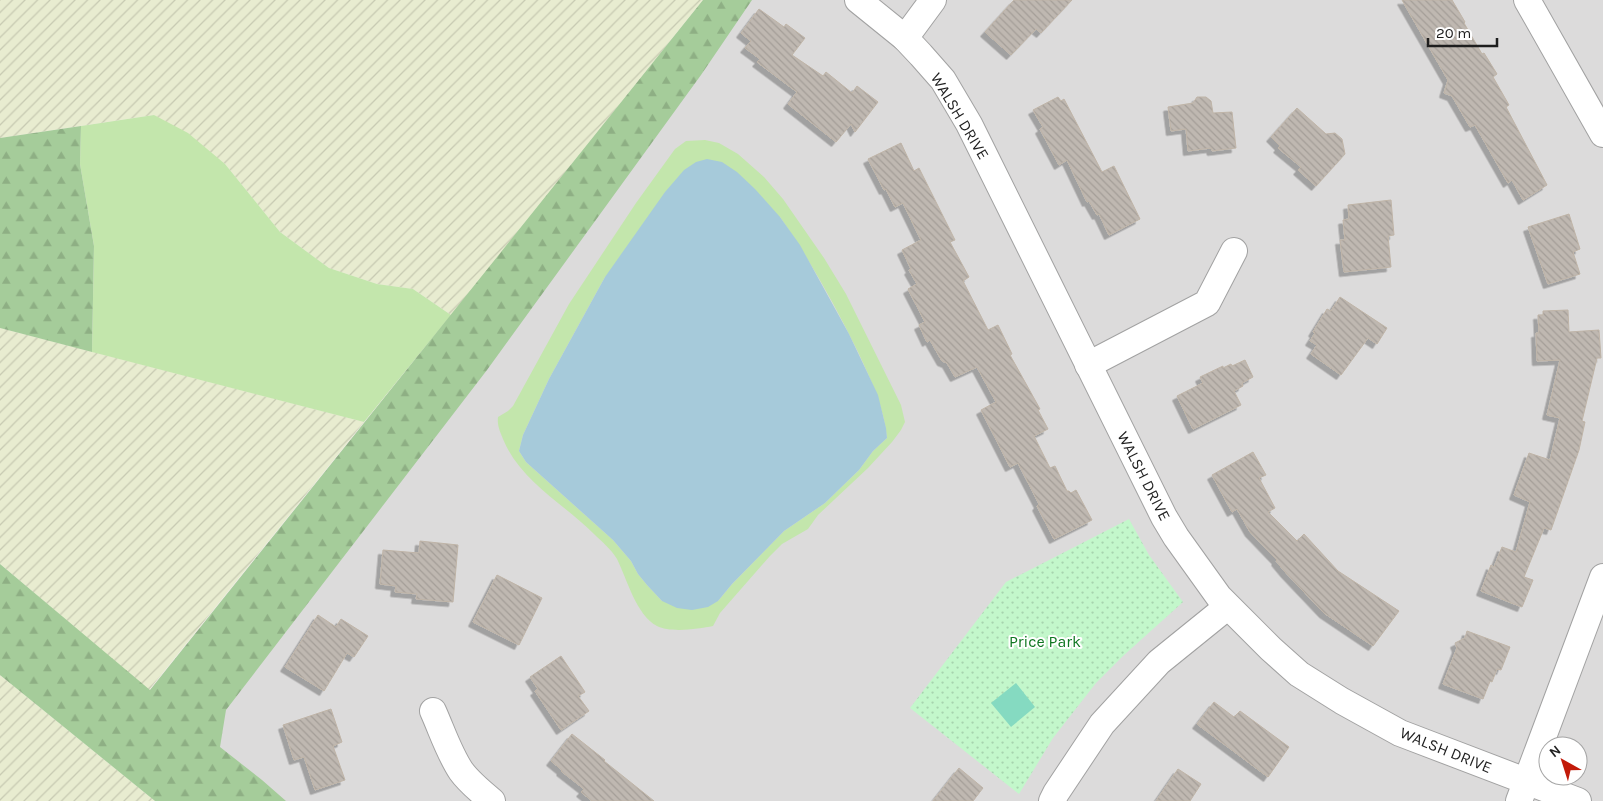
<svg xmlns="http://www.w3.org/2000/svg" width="1603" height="801" viewBox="0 0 1603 801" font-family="Karla,sans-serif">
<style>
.residential{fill:#dcdbdb;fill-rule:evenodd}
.farmland{fill:url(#farmland-furrows)}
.grass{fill:#c3e6ac;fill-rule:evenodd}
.forest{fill:url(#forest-firs)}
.park{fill:url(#park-dots)}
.pitch{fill:#85dac1}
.water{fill:#a6cada}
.building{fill:url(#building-back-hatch);stroke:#bfb4a7;filter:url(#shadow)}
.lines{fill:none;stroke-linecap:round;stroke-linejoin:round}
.minor-casing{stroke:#a2a2a2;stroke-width:28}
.minor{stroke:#fff;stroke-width:26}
.labels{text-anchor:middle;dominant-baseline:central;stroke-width:4;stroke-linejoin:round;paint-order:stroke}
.street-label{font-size:16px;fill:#1e1e1e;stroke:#fff}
.park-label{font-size:16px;fill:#107722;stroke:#fff}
</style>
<defs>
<pattern id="farmland-furrows" width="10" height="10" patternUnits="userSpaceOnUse" patternTransform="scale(1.25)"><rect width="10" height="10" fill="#e8ecd0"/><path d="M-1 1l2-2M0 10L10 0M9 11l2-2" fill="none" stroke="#c7cab2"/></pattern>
<pattern id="forest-firs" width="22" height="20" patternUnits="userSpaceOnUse" patternTransform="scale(1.25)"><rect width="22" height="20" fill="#a5cc9a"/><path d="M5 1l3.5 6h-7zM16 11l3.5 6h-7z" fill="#8eaf84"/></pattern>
<pattern id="park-dots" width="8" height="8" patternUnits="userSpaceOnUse" patternTransform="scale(1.25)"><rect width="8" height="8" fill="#c3f7cb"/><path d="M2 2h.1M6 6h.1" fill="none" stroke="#a7d3ae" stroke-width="1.8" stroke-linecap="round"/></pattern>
<pattern id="building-back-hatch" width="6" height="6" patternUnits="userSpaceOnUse" patternTransform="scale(1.25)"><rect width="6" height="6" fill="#bfb8b1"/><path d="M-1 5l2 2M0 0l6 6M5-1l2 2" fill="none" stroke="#a49e98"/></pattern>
<filter id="shadow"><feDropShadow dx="-4.5" dy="4.5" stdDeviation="0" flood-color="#0004"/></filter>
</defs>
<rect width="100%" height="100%" fill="#eeece4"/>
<path class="residential" d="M 703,0 L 1603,0 L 1603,801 L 225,801 L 126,720 ZM 1548,746 L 1578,746 L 1578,776 L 1548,776 Z"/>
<g class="farmland">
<polygon points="0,0 703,0 451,315 413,289 377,284 329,268 280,232 225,164 154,115 0,138"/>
<polygon points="0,328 364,422 149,690 0,564"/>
<polygon points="0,675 155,801 0,801"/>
</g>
<g class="grass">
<polygon points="154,115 188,133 225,164 280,232 329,268 377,284 413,289 451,315 364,422 92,352 94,246 80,164 81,126"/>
<path d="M 705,140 L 719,143 L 738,154 L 764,177 L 783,199 L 824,258 L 846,294 L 901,405 L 905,422 L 901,430 L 892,442 L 868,468 L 818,515 L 808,529 L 782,544 L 770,556 L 720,613 L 713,626 C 699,629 670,633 657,626 C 636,615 627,579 617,559 C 612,550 601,541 594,534 C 563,503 520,481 503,439 C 500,431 497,426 498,417 L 508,411 L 513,406 L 569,304 L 636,203 L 675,149 L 686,141 ZM 780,217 C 810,260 835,305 858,352 C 871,380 884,407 887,438 L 873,451 L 859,470 L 825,503 L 784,531 L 732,584 L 718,601 L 662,601 L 647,585 L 638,574 L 631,561 L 613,540 L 526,462 L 519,451 L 523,435 L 549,379 L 605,277 Z"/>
</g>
<g class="forest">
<polygon points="703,0 752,0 701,75 487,370 226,710 220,747 262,780 286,801 155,801 0,675 0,564 150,690"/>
<polygon points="81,126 80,164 94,246 92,352 0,328 0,138"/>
</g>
<polygon class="park" points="1129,519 1149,555 1183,602 1123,656 1096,683 1053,738 1019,794 910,708 1006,582"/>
<polygon class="pitch" points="1016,683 1035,707 1011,727 991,703"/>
<polygon class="water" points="707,159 722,162 737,172 755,189 780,217 800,245 849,334 878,395 886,428 887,438 873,451 859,470 825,503 784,531 732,584 718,601 708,607 692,610 677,608 662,601 647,585 638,574 631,561 613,540 526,462 519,451 523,435 549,379 605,277 665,192 684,170 696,162"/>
<g class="building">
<polygon points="1014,0 1072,0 1041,33 1036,29 1011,55 985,32"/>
<polygon points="1402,0 1452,0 1465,22 1464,23 1482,54 1484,53 1497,74 1493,77 1509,105 1506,107 1547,185 1523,200 1512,180 1508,183 1475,125 1470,127 1452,96 1444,93 1448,80"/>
<polygon points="759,9 784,27 786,24 805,38 792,55 823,76 826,72 852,93 857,86 878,102 855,132 851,124 836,142 788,104 797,92 757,62 760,59 745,48 751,41 741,33"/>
<polygon points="1058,97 1061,101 1064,99 1102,172 1114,166 1140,219 1109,235 1099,214 1097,215 1089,201 1087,202 1067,160 1059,165 1040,129 1043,127 1033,110"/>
<polygon points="1197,97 1206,97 1211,101 1213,113 1232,112 1236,148 1212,151 1211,148 1188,151 1186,129 1171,131 1168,107 1193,103"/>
<polygon points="1297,108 1326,134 1335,133 1342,139 1345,154 1316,186 1298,170 1301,167 1278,148 1280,146 1271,137"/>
<polygon points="901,143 914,171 919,168 955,240 950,242 969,277 963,281 988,330 998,325 1012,354 1010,355 1040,409 1038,410 1048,429 1034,436 1050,468 1055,466 1067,491 1069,491 1071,493 1076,490 1092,520 1054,539 1037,506 1039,504 1018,463 1010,467 981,410 996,402 977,367 955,377 947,363 942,361 930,340 927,342 919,325 925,322 908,289 917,284 909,270 911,269 902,250 921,240 903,203 895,207 886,189 884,190 868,159"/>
<polygon points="1391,200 1394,235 1388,236 1391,267 1344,272 1340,240 1345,240 1343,220 1349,219 1348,205"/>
<polygon points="1569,214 1580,249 1573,252 1580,274 1548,284 1528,227"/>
<polygon points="1340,297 1387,328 1377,344 1368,338 1341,375 1311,354 1317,345 1310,341 1315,333 1313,332 1327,309 1331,311"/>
<polygon points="1568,310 1569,332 1599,330 1601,358 1597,358 1582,421 1585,422 1579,450 1551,530 1544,528 1524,577 1533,580 1522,607 1481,591 1491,565 1494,567 1502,547 1516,552 1530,502 1514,495 1529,453 1550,460 1560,418 1547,415 1560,360 1537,361 1536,333 1539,333 1538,315 1543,315 1543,311"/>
<polygon points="1245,360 1253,377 1242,383 1243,386 1234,391 1241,405 1193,429 1177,396 1203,383 1200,377 1223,366 1223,368 1231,364 1232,366"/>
<polygon points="1253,452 1266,475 1259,478 1275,508 1268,512 1297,541 1304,534 1338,571 1399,611 1373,646 1324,613 1286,573 1276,561 1277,560 1250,532 1237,509 1232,512 1212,475"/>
<polygon points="420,541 458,545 453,602 416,599 417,594 395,592 396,586 380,584 383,550 419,553"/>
<polygon points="497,575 542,598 519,645 473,622"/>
<polygon points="318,615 336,627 341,619 368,636 354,657 347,653 324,691 285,667"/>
<polygon points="1467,631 1510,647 1501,670 1497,669 1492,682 1490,681 1483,699 1443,684 1457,648 1455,643 1465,638"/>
<polygon points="561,656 585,692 578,696 589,711 561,730 535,691 538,689 530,677"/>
<polygon points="1214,702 1234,717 1240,711 1289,747 1268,777 1197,724"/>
<polygon points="331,709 342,742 333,746 345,780 315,790 304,757 294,760 283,725"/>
<polygon points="572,734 605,760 604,761 654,801 592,801 581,792 584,789 561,771 562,770 551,761"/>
<polygon points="959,768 983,788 973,801 933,801"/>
<polygon points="1178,769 1201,784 1190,801 1156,801"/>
</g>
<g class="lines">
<defs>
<g id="minor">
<polyline points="858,0 905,38 921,55 943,80 969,124 1164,517 1176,537 1219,597 1271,649 1299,674 1342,701 1400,733 1578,801"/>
<polyline points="1527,0 1603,134"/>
<polyline points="905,38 933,0"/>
<polyline points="1088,365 1207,303 1234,251"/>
<path d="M 433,711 C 442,731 449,753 461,771 C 469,782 481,792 492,801"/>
<polyline points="1052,801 1056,793 1102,724 1159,662 1227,607"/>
<polyline points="1519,801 1603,577"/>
</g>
</defs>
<use href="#minor" class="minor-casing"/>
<use href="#minor" class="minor"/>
</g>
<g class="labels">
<g class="street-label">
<text transform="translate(960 116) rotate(59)">WALSH DRIVE</text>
<text transform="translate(1144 476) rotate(63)">WALSH DRIVE</text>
<text transform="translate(1446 750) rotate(22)">WALSH DRIVE</text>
</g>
<g class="park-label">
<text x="1045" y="641">Price Park</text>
</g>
</g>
<g transform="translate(1563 761) rotate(321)"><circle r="24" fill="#ffffff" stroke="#a5a5a5"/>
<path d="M0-4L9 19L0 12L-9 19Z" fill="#c21a09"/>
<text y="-8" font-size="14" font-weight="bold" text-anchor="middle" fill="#1e1e1e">N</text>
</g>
<path d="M1428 38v8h69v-8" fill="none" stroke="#1e1e1e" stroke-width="2.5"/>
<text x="1436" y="38" font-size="15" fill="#1e1e1e" stroke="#ffffff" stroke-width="4" paint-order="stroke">20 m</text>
</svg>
